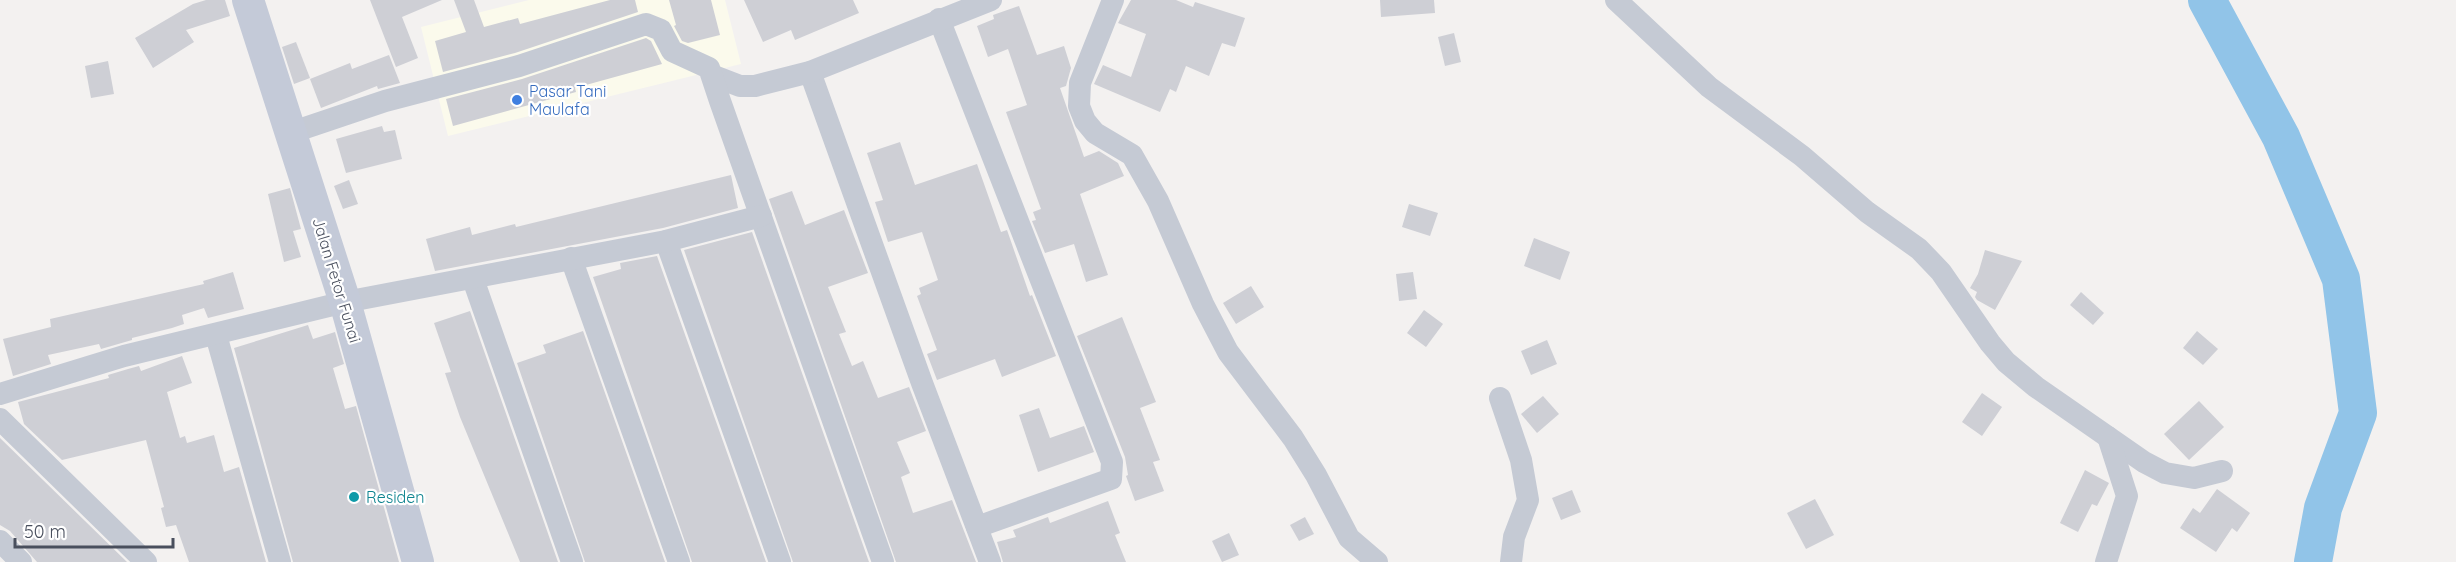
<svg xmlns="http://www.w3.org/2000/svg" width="2456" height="562" viewBox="0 0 2456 562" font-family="Quicksand,sans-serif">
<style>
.commercial{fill:#fbfaec}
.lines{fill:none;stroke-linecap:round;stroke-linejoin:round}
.river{stroke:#91c4e8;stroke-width:38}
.building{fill:#cecfd5}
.street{stroke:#c5cad4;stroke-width:22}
.secondary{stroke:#c4cad8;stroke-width:32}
.shop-dot{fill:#3f7fe0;stroke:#fff;stroke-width:2}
.culture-dot{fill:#0f9aa8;stroke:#fff;stroke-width:2}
.labels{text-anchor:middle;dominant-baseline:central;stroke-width:4.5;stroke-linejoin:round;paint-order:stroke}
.shop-label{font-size:16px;fill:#366cbe;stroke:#fff;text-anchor:start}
.street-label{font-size:16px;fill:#494f5d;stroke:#fff}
.culture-label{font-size:16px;fill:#0d838f;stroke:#fff;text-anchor:start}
</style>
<rect width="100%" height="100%" fill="#f3f1f0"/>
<polygon class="commercial" points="529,0 725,0 741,64 448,136 421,27"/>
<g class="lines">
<polyline class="river" points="2207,0 2281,137 2341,279 2358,413 2323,508 2313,562"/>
</g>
<g class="building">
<polygon points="206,0 225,0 230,16 186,30 194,42 153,68 135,38 193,4"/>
<polygon points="370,0 442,0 402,17 418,58 396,67"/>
<polygon points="454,0 474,0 484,27 518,18 520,24 610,0 635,0 638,12 515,53 443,72 435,41 466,32"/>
<polygon points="669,0 711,0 720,35 688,43 682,41 674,26 676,25"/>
<polygon points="744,0 853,0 859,13 795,40 791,30 763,42"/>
<polygon points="1131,0 1176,0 1193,7 1195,2 1245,18 1235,47 1222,43 1209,76 1186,66 1176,92 1170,89 1160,112 1094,84 1103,65 1131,77 1146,34 1118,23"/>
<polygon points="1380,0 1434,0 1435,13 1381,17"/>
<polygon points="1019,6 1037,55 1064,46 1071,68 1066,86 1060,88 1084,157 1099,151 1118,163 1124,176 1080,194 1108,275 1086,282 1074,244 1045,253 1032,221 1036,220 1033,212 1041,209 1006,112 1027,105 1008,49 988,57 977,26 994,19 993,15"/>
<polygon points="1454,33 1461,62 1445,66 1438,37"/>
<polygon points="646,38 651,41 662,64 575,88 576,92 453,126 446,99 522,79"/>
<polygon points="296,42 310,78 294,84 282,47"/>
<polygon points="389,55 400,83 378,89 377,86 321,108 310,79 350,63 352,69"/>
<polygon points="108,61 114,94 91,98 85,66"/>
<polygon points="382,126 384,132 395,130 402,159 346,173 336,139"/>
<polygon points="900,142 915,185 977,164 1001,232 1007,230 1030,296 1032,295 1056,356 1002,377 995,359 937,380 927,354 937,350 917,296 921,294 919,288 938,280 922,232 888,242 875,202 883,200 867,153"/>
<polygon points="731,175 738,208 663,228 435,271 426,239 470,227 472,235 515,224 516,227"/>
<polygon points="349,180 358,204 343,209 334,186"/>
<polygon points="290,188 301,229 293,231 301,257 284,262 268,194"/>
<polygon points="792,191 805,225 844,210 868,273 828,287 846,332 839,334 852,366 863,361 878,398 909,387 926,431 897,442 910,473 901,477 913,513 952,500 976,562 896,562 769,199"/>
<polygon points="1409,204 1438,213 1430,236 1402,227"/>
<polygon points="752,232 869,562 793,562 684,250"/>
<polygon points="1534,238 1570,252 1560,280 1524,266"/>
<polygon points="1985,250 2022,261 1995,310 1977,300 1975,297 1977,292 1970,288 1978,274"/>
<polygon points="657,256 766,562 692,562 593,277 621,269 620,263"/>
<polygon points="233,272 244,309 208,318 204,308 182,315 184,324 172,328 132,338 132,340 101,349 99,344 48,355 51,364 13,376 3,339 51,327 50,319 204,284 203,281"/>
<polygon points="1413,272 1417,299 1399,301 1396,274"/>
<polygon points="1251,286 1264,307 1236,324 1223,303"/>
<polygon points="2081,292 2104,313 2093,325 2070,305"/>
<polygon points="1424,310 1443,324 1426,347 1407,333"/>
<polygon points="470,311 558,562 520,562 460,417 445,373 451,372 434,323"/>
<polygon points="1122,317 1156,402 1140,408 1160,460 1153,462 1164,491 1135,501 1126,476 1128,475 1125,457 1077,336"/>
<polygon points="308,325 313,339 335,332 344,364 333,368 345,409 356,406 399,562 293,562 234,348"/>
<polygon points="583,331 665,562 585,562 517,363 546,353 543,345"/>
<polygon points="2197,331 2218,349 2203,365 2183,348"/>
<polygon points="1547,340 1557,364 1531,375 1521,351"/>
<polygon points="182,356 192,383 167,392 180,438 185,436 187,443 214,435 224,472 239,467 266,562 189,562 176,525 166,527 161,508 164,507 146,440 62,460 24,424 18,402 109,378 108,375 128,369 139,366 141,371"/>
<polygon points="1982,393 2002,407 1982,436 1962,422"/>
<polygon points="1543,396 1559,414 1537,433 1521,414"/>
<polygon points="2199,401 2224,427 2189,460 2164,434"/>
<polygon points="1039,408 1050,438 1084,426 1094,452 1038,472 1019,415"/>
<polygon points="0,438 127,562 37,562 10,531 0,525"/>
<polygon points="2085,470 2109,483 2097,506 2092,504 2078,532 2060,523"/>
<polygon points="2217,489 2250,513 2237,532 2232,528 2216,552 2180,528 2193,508 2200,513"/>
<polygon points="1572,490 1581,512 1561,520 1552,498"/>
<polygon points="1815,499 1834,535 1806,549 1787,513"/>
<polygon points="1108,501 1120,533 1115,535 1126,562 1003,562 997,542 1016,537 1013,530 1048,517 1050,523"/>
<polygon points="1305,517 1314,534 1299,541 1290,525"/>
<polygon points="1229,533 1239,555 1222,562 1212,541"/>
</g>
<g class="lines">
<g class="street">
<polyline points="1113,0 1080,83 1079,106 1085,121 1095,133 1132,155 1158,201 1203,304 1228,352 1293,438 1316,475 1349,538 1377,562"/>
<polyline points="1616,0 1709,87 1802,156 1867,212 1919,249 1941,272 1990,343 2006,362 2036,387 2144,462 2165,473 2194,478 2222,471"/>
<polyline points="939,19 1112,462 1111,479 977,527"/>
<polyline points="810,72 922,383 990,562"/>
<polyline points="714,76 740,86 755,86 810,72 991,0"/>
<polyline points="293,132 385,101 519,66 646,24 661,30 672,51 709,68 720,101 883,562"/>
<polyline points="666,241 780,562"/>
<polyline points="571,258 679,562"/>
<polyline points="473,279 572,562"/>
<polyline points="216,335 280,562"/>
<polyline points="0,394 124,356 345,302 666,241 761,216"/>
<polyline points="1500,398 1521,460 1528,500 1514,537 1511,562"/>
<polyline points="0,419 146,562"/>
<polyline points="0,541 21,562"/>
<polyline points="2106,562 2127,496 2108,437"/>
</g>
<polyline class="secondary" points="248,0 345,302 418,562"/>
</g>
<circle class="shop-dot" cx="517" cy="100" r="6"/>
<circle class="culture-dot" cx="354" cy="497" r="6"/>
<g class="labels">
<g class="shop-label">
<text x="529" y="91">Pasar Tani<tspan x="529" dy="18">Maulafa</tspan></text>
</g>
<g class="street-label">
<text transform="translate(337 280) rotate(73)">Jalan Fetor Funai</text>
</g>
<g class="culture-label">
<text x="366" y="497">Residen</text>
</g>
</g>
<path d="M15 538v9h158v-9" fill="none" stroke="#494f5d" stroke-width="3"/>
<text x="24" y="538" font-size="18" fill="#494f5d" stroke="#ffffff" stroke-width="4.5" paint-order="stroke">50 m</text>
</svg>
